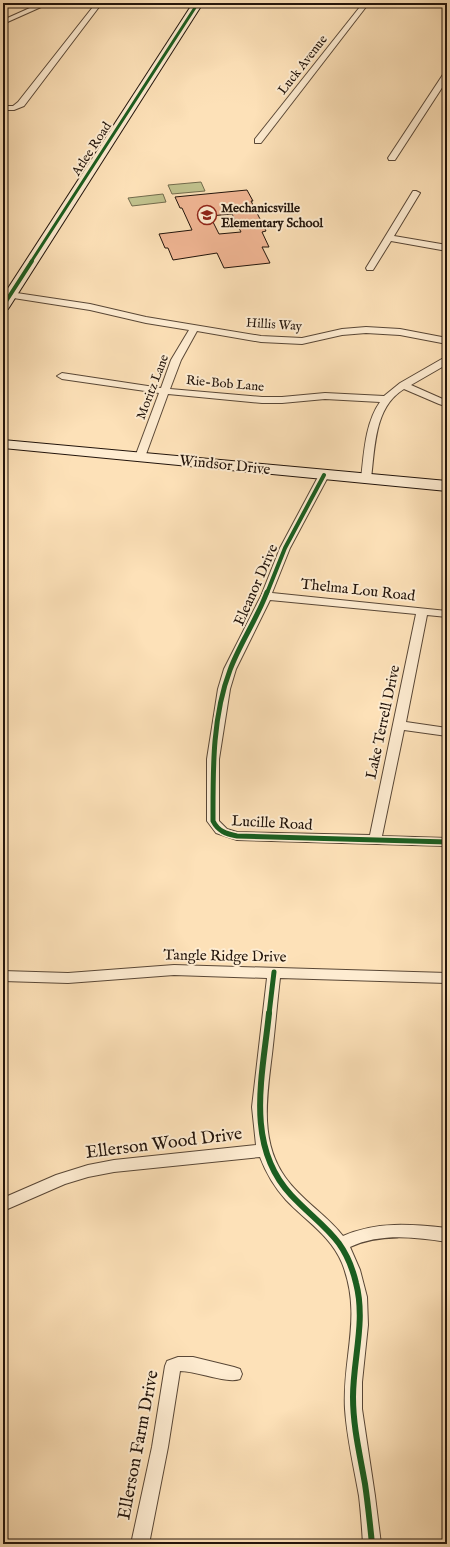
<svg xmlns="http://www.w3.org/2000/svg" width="450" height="1547" viewBox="0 0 450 1547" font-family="'IM FELL English',serif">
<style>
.green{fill:#c1c28e;stroke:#726b4c}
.building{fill:#f1b694;stroke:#22140b;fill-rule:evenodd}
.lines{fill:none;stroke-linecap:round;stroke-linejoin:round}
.street-casing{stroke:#594736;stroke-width:2}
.secondary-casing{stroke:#22140b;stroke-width:2}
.street{fill:#feecd1;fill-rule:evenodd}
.secondary{fill:#feecd1;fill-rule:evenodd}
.cycleway-far3-casing{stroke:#feecd1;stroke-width:4.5}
.cycleway-far2-casing{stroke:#feecd1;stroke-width:6}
.cycleway-far1-casing{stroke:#feecd1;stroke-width:8}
.cycleway-casing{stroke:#feecd1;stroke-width:9}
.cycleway-far3{stroke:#1b5e20;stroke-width:3}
.cycleway-far2{stroke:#1b5e20;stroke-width:4}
.cycleway-far1{stroke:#1b5e20;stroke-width:5}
.cycleway{stroke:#1b5e20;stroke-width:6}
.labels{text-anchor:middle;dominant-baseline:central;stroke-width:4;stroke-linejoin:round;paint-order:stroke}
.far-street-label{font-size:13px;fill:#22140b;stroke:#feecd1}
.far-poi-label{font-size:13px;font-weight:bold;fill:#22140b;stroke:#feecd1;text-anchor:start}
.street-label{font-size:15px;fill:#22140b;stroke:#feecd1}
.near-street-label{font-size:18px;fill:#22140b;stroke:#feecd1}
</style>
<rect width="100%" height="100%" fill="#fde1b8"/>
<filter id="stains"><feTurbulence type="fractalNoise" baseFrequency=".005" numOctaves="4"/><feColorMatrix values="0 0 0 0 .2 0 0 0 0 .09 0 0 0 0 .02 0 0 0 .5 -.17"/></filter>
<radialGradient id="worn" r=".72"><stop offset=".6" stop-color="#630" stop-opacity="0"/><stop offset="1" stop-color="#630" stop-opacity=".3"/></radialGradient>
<g class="green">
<polygon points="201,182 205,191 172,194 168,185"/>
<polygon points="163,194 166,202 132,206 128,198"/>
</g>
<path class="building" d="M 247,190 L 253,201 L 251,201 L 266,231 L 262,232 L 269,247 L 262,247 L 270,263 L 224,268 L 217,253 L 173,260 L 168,248 L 165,248 L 159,234 L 192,230 L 182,208 L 180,208 L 175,197 ZM 232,214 L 241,232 L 219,234 L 210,216 Z"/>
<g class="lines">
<defs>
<g id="street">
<polygon points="41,3 50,3 3,24 3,20"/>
<polygon points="96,3 102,3 24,106 14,110 3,110 3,106 13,106 18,102"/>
<path d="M 181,3 L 201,3 L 201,4 C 197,7 185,6 181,3 Z"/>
<polygon points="363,3 369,3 261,143 255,143 255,139"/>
<polygon points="444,73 447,73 447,80 395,160 389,160 388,158"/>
<polygon points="413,191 416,191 420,193 394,236 447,245 447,251 391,241 373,270 367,270 366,268"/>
<path d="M 10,292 L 90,304 L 146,317 L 261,336 L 302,338 L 342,329 L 366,327 L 400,329 L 447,338 L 447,344 L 400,335 L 366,333 L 342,335 L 302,344 L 261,342 L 197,331 L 181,360 L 170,389 L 262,397 L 282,397 L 325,393 L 384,396 L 400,383 L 447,356 L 447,364 L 444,366 L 411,385 L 445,400 L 447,402 L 442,405 L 439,404 L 404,389 C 374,407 375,448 371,479 L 366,482 L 361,479 C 364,454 365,423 380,402 L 325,399 L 282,403 L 262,403 L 168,394 L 145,457 L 143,459 L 137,459 L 135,457 L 159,393 L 62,379 L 57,376 L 62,373 L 161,388 L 171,360 L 189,330 L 146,323 L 90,310 L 7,297 L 6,295 L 7,293 Z"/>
<path d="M 324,472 L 329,475 L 290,548 L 272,593 L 447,611 L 447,617 L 427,615 L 406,722 L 447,728 L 447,736 L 404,730 L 382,836 L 447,838 L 447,846 L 237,840 L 216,833 L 207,821 L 207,759 L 218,689 L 224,669 L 261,596 L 280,548 L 319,475 ZM 270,600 L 416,614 L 370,835 L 237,832 L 227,829 L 219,821 L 219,759 L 230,689 L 236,669 Z"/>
<path d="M 174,965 L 447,973 L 447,983 L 280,978 C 277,1003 275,1029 272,1054 C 267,1095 259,1141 285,1177 C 301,1200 326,1214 343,1236 C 376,1221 412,1224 447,1228 L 447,1242 C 415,1237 380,1233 350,1247 L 360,1270 L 367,1297 L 368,1325 L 362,1382 L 362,1409 L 375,1496 L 381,1544 L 363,1544 C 362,1528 361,1512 359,1496 C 354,1467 347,1439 345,1409 C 342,1357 363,1316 342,1263 C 331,1236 306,1221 286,1200 C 275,1188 266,1173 260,1157 L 114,1172 L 88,1177 L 65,1184 L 3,1211 L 3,1198 L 56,1175 L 88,1165 L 114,1160 L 256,1145 L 252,1107 L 267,978 L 174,975 L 68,983 L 3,981 L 3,971 L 68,973 Z"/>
<path d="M 178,1357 L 193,1357 L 234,1367 L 240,1369 L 242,1374 L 240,1379 C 227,1384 197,1371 180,1371 L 168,1447 L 149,1544 L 131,1544 L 152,1447 L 165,1366 L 167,1361 Z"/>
</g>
<g id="secondary">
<polygon points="193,3 203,3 10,306 8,309 3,310 3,296"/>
<polygon points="433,3 447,3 447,7 434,5"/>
<polygon points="3,440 447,481 447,491 3,448"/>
</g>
</defs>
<use href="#street" class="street-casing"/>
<use href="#secondary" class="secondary-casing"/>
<use href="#street" class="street"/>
<use href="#secondary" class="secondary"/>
<defs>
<polyline id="cycleway-far3" points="31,262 198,3"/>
<g id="cycleway-far2">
<polyline points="3,306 32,261"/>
<polyline points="267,593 285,548 324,475"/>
</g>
<g id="cycleway-far1">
<path d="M 267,592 C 257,619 240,643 230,670 C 212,717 213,771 213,821 C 218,831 226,834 237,836 L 447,842"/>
<polyline points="269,1014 274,972"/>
</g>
<path id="cycleway" d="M 269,1013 C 263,1074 244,1145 291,1195 C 321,1227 345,1236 356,1283 C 366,1321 353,1359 353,1397 C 353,1427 360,1455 365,1484 C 368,1504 370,1524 372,1544"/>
</defs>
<use href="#cycleway-far3" class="cycleway-far3-casing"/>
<use href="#cycleway-far2" class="cycleway-far2-casing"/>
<use href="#cycleway-far1" class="cycleway-far1-casing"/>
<use href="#cycleway" class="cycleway-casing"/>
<use href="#cycleway-far3" class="cycleway-far3"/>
<use href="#cycleway-far2" class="cycleway-far2"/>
<use href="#cycleway-far1" class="cycleway-far1"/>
<use href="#cycleway" class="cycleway"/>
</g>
<defs>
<symbol id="school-ring" viewBox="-11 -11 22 22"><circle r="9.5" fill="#feecd1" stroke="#8f2418" stroke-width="1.5"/><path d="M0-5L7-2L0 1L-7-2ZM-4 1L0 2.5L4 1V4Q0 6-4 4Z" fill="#8f2418"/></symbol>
</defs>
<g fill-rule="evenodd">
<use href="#school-ring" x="196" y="204" width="22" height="22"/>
</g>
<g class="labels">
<g class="far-street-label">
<text transform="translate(303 65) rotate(-52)">Luck Avenue</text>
<text transform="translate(92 149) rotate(-57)">Atlee Road</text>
<text transform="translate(274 325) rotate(4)">Hillis Way</text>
<text transform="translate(225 384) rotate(5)">Rie-Bob Lane</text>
<text transform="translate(153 387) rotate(-69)">Moritz Lane</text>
</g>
<g class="far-poi-label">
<text x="221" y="208">Mechanicsville<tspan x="221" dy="15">Elementary School</tspan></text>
</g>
<g class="street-label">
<text transform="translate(225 465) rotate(6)">Windsor Drive</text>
<text transform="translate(256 585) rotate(-66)">Eleanor Drive</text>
<text transform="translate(358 590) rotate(6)">Thelma Lou Road</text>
<text transform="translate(383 722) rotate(-78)">Lake Terrell Drive</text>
<text transform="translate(272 823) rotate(3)">Lucille Road</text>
<text transform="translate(225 956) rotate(1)">Tangle Ridge Drive</text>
</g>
<g class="near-street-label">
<text transform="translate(164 1144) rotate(-7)">Ellerson Wood Drive</text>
<text transform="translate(139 1445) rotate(-79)">Ellerson Farm Drive</text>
</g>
</g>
<rect width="450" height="1547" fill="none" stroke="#fde1b8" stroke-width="16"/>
<rect x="4" y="4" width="442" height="1539" fill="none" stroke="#22140b" stroke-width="2"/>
<rect x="8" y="8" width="434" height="1531" fill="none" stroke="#22140b"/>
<rect width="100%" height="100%" filter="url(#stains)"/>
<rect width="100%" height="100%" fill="url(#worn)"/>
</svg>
